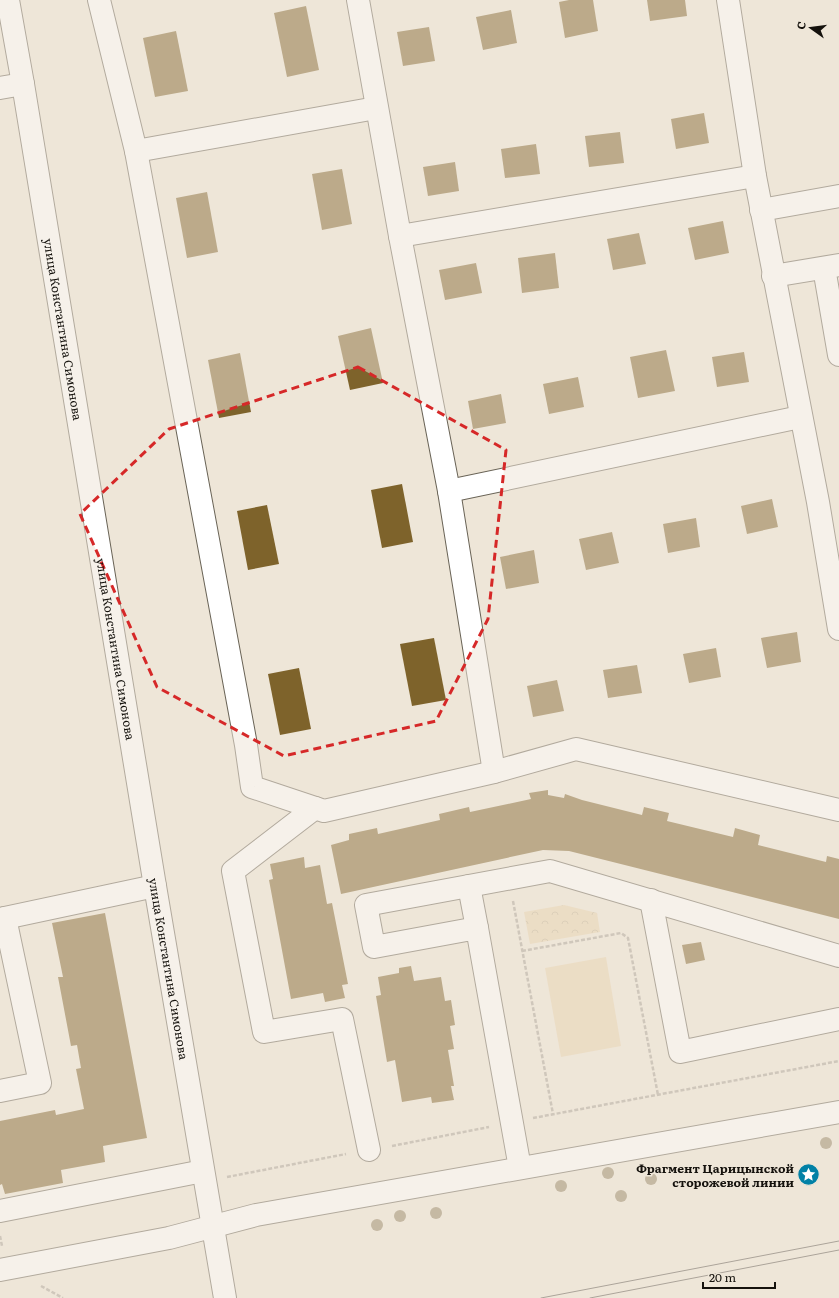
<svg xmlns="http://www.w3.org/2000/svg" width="839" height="1298" viewBox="0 0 839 1298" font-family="Literata,serif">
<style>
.grass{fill:#e7d3ad}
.park{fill:url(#park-crowns)}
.building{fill:#7e632b}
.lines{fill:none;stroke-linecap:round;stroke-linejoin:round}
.minor-casing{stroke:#696356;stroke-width:24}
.path{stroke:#a9a297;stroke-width:2.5;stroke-dasharray:4 2;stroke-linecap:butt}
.minor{stroke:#fff;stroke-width:22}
.tram{stroke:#5a554d;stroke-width:1}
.tree{fill:#928363}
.marked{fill:none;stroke:#d62828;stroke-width:3;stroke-dasharray:8 5;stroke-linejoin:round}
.labels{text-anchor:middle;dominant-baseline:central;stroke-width:3;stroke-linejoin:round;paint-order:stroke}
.street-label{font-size:12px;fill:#15120d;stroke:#eee6d8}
.poi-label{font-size:12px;font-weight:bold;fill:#15120d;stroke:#eee6d8;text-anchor:end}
</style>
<defs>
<pattern id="park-crowns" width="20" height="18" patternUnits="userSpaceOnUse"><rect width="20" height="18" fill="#e7d3ad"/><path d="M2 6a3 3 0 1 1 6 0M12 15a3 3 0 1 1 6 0" fill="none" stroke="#c5b494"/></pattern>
</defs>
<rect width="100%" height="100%" fill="#eee6d8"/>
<polygon class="grass" points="606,957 621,1046 561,1057 545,968"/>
<polygon class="park" points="564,905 597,913 600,932 530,944 524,912"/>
<g class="building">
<polygon points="569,0 593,0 598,31 565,38 559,2"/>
<polygon points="647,0 685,0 687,16 650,21"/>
<polygon points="306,6 319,70 287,77 274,13"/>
<polygon points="511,10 517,43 483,50 476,17"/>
<polygon points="429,27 435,61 403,66 397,32"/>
<polygon points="176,31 188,91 155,97 143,38"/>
<polygon points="704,113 709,143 676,149 671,119"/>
<polygon points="620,132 624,163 589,167 585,136"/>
<polygon points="536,144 540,174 505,178 501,149"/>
<polygon points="455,162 459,191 428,196 423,167"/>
<polygon points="342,169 352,224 322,230 312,174"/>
<polygon points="207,192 218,252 187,258 176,198"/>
<polygon points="723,221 729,253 695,260 688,228"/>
<polygon points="639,233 646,264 613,270 607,239"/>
<polygon points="555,253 559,288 522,293 518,258"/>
<polygon points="476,263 482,293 445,300 439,270"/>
<polygon points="371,328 383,383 350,390 338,336"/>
<polygon points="666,350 675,391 638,398 630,357"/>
<polygon points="744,352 749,382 717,387 712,357"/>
<polygon points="240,353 251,412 219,418 208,360"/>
<polygon points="578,377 584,407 549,414 543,384"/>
<polygon points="501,394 506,423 473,429 468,401"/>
<polygon points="402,484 413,542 382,548 371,490"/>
<polygon points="772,499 778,527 747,534 741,506"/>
<polygon points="267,505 279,564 248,570 237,511"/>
<polygon points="696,518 700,547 668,553 663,524"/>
<polygon points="612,532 619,563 586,570 579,539"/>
<polygon points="534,550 539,583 506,589 500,557"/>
<polygon points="797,632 801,662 767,668 761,638"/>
<polygon points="434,638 446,700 412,706 400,644"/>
<polygon points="716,648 721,677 689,683 683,654"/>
<polygon points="637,665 642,693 608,698 603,670"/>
<polygon points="299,668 311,729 280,735 268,674"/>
<polygon points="557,680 564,711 533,717 527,686"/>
<polygon points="548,790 548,795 564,798 565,794 582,800 642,815 644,807 669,813 667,821 733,837 735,828 760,835 758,845 826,862 827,856 839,859 839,919 569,851 543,850 341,894 331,845 349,840 349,834 377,828 378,834 440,820 439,814 469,807 470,812 531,799 529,793"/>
<polygon points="304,857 305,868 320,865 327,904 332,903 348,984 342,985 345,998 325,1002 323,993 291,999 269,880 273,879 270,864"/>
<polygon points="105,913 147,1138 103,1146 105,1162 61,1170 63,1183 5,1194 2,1184 0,1185 0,1121 55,1110 56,1115 84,1109 76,1069 81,1068 77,1045 71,1046 58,977 63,977 52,923"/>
<polygon points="701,942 705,960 686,964 682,945"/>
<polygon points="411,966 414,981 441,977 445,1001 451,1000 455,1025 450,1026 454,1049 448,1050 454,1086 451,1086 454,1100 432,1103 431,1097 402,1102 395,1060 387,1062 376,996 381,995 378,977 399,973 399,968"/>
</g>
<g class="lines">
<defs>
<g id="minor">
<path id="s1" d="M 8,0 L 23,84 L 155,886 L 225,1298"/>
<polyline points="99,0 136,151 246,745 252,787 324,811 494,772 576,749 839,810"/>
<polyline points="358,0 400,236 449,491 494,772"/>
<polyline points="728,0 755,176 818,502 839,629"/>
<polyline points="0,88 23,84"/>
<polyline points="136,151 376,108"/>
<polyline points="761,210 839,196"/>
<polyline points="400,236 755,176"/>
<polyline points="824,268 839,355"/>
<polyline points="773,276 839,265"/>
<polyline points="449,491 800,417"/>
<polyline points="315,808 233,871 264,1032 342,1019 369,1150"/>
<polyline points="469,886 477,928"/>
<polyline points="651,900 680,1052 839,1019"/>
<polyline points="0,919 155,886"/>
<polyline points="0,1091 40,1083 5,918"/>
<polyline points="520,1168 477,928 374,947 366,905 550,871 839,956"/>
<polyline points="0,1211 203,1171"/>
<polyline points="0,1270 169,1238 256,1215 839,1112"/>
</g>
</defs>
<use href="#minor" class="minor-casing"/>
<g class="path">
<polyline points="513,901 553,1114"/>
<polyline points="522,951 621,933 628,938 658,1095"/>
<polyline points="533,1118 839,1061"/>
<polyline points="392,1146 489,1127"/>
<polyline points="227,1177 346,1154"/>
<polyline points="0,1236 2,1246"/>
<polyline points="41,1286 63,1298"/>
</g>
<use href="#minor" class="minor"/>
<g class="tram">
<polyline points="541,1298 839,1241"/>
<polyline points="590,1298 839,1250"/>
</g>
</g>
<g class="tree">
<circle cx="826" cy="1143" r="6"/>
<circle cx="608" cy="1173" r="6"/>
<circle cx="651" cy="1179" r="6"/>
<circle cx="561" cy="1186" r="6"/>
<circle cx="621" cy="1196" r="6"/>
<circle cx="436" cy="1213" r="6"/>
<circle cx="400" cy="1216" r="6"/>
<circle cx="377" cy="1225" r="6"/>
</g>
<path d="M0 0H839V1298H0ZM 358,367 L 506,450 L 488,619 L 436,721 L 284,756 L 157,687 L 80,514 L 169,429 Z" fill="#eee6d8" fill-opacity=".55" fill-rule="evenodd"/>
<path class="marked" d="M 358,367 L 506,450 L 488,619 L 436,721 L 284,756 L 157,687 L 80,514 L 169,429 Z"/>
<defs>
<symbol id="sight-disc" viewBox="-11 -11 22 22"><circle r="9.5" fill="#0181a6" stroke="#eee6d8"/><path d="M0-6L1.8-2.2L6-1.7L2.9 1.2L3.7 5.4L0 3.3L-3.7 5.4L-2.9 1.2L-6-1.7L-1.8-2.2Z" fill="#fff"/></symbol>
</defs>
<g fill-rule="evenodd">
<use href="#sight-disc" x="796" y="1162" width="25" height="25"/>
</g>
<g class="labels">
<g class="street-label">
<text stroke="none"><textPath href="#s1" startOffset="334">улица Константина Симонова</textPath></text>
<text stroke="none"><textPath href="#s1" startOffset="658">улица Константина Симонова</textPath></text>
<text stroke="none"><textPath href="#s1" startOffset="982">улица Константина Симонова</textPath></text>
</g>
<g class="poi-label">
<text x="794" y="1168">Фрагмент Царицынской<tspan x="794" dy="14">сторожевой линии</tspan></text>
</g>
</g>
<g transform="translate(811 28) rotate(284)" stroke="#eee6d8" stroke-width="3" paint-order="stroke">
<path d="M0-3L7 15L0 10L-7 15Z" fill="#15120d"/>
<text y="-6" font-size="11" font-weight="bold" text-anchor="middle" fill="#15120d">С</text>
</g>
<path d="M703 1282v6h72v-6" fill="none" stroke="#15120d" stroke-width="2"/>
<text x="709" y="1282" font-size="12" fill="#15120d" stroke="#eee6d8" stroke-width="3" paint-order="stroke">20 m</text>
</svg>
